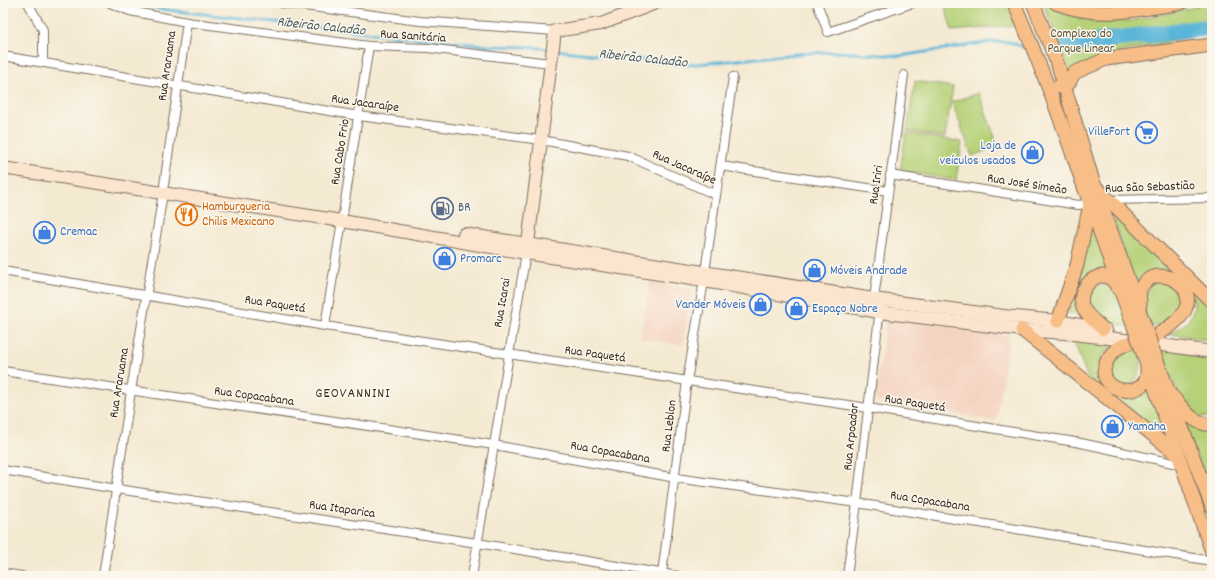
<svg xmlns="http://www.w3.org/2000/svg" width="1215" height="579" viewBox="0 0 1215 579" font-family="Dekko,sans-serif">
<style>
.built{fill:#f5d3c1}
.green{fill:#b6d178;stroke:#787e4b}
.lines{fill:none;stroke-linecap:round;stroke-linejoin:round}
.stream{stroke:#5ab5d8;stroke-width:3}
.river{stroke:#5ab5d8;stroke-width:17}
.minor-casing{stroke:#7c6d5d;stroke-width:10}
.secondary-casing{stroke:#7c6d5d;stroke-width:14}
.primary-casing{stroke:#7c6d5d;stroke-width:15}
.minor{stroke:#fff;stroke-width:8}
.secondary{stroke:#fce5cf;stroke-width:12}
.primary{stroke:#f7be88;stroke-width:13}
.primary-bridge-casing{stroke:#7c6d5d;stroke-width:15;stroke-linecap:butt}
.primary-bridge{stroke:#f7be88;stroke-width:13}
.labels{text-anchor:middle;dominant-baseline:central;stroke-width:3;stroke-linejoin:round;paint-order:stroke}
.park-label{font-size:13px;fill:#5a5434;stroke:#fbf7ec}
.street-label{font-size:13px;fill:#3b2a1e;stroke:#fbf7ec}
.shop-label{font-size:13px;fill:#366cbe;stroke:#fbf7ec;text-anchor:start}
.food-label{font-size:13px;fill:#c56008;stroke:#fbf7ec;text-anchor:start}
.service-label{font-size:13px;fill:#4e5e75;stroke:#fbf7ec;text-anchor:start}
.water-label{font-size:14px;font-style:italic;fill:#465b5f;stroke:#fbf7ec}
.neighbourhood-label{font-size:14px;letter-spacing:1px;fill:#3b2a1e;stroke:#fbf7ec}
</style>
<rect width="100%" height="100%" fill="#fbf7ec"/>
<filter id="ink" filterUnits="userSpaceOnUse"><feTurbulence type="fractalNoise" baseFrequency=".025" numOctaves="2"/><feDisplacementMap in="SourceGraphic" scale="8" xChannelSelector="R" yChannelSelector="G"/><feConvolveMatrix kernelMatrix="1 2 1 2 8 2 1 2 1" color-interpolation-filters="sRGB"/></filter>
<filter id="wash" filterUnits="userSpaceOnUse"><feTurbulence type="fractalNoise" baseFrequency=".012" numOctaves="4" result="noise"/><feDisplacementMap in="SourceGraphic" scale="16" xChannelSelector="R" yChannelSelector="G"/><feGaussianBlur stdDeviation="0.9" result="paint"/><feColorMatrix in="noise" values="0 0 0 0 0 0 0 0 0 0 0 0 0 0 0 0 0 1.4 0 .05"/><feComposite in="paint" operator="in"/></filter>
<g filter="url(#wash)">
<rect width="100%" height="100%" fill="#f4e9d1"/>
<g class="built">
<polygon points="650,282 692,289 683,345 640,338"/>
<polygon points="887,316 1010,336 996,421 874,400"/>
</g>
<g class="green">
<polygon points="944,3 1010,3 1018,25 952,31"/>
<polygon points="1043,3 1052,3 1074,11 1094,22 1130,21 1191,8 1204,3 1212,3 1212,33 1116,53 1071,76"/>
<polygon points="915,81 953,87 945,137 907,131"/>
<polygon points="979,93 998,146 972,156 952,102"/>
<polygon points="906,133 962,142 956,180 900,171"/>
<path d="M 1108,203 L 1212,305 L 1212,341 L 1166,333 C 1181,329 1196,319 1194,301 C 1193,298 1191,295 1190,293 C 1184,283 1174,266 1160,271 C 1154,274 1141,286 1136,291 Z"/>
<path d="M 1092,222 L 1112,273 L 1095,273 L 1081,314 L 1066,313 C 1075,303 1088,240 1092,222 Z"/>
<path d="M 1162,280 L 1181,289 L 1183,306 L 1168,323 L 1150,327 C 1143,307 1140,302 1152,283 Z"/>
<polygon points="1100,284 1110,286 1118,292 1131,327 1105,322 1089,313 1087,291 1094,285"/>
<path d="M 1072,337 L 1115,341 C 1110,348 1103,354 1100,361 C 1093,378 1106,394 1123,398 C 1126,398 1129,399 1132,399 C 1140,396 1147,386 1152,379 L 1173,445 L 1088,378 Z"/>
<path d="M 1138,345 C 1144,361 1142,377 1127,388 L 1114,386 L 1106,367 L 1121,349 Z"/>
<polygon points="1159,347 1212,358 1212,417 1199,417 1182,402"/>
<polygon points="1182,417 1212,429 1212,468 1205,479"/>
</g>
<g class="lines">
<g class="stream">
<polyline points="145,3 159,9 489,46 532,47 549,49"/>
<polyline points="1054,47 1067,45"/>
<polyline points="555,50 687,65 807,53 837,52 900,56 990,42 1009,42 1029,49"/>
</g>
<polyline class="river" points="1067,45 1212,27"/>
</g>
</g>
<g filter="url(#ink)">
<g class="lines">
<defs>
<g id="minor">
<polyline points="28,3 43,30 43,63"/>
<polyline points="110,3 130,11 187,22 369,46 428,48 550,63"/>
<polyline points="281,3 420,21 555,31"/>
<polyline points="817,3 828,32 913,3"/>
<polyline points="3,56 359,116 541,140 628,156 716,195"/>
<polyline points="721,166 888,191"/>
<polyline points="890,175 1078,205 1093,203"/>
<polyline points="164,185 187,22"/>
<polyline points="1108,200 1212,198"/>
<polyline points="343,214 369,46"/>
<polyline points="3,271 325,326 508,354 868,408 1081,443 1182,465"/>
<polyline points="705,272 733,77"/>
<polyline points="874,299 904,75"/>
<polyline points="325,326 342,221"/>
<polyline points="3,371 494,445 676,478 857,503 1212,561"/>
<polyline points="3,470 117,489 477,543 678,576"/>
<polyline points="3,573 22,576"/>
<polyline points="662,574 687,381 704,281"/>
<polyline points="103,576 131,391 163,193"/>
<polyline points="472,576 526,253"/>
<polyline points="847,576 857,503 880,308"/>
</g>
<g id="secondary">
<polyline points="3,168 342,221 526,253 704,281 879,312 1022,330 1065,333 1134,341 1212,352"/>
<polyline points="464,234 874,299 1004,316 1058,321 1106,330"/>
<polyline points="527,251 555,31 601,24 656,3"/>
</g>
<g id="primary">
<path d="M 1014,3 C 1040,63 1063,125 1084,187 C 1101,233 1116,280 1134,327"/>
<polyline points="1033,3 1059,68 1092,178 1143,321"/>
<path d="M 1056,3 C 1098,20 1138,10 1181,3"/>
<polyline points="1058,87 1069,83 1074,73 1106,59 1212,45"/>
<polyline points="1098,189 1212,302"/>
<path d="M 1140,305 C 1140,301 1139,294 1140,290 C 1151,261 1199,282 1185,310 C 1179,322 1164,330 1153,338"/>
<polyline points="1058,321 1077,265 1090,204"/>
<path d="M 1103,329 C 1097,323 1087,316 1083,308 C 1075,289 1098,267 1112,280 C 1115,282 1116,286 1118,288"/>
<polyline points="1022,330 1179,456"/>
<path d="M 1134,341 C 1120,346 1110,350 1105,366 C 1097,394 1151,402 1147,368"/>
<polyline points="1154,353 1212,507"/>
<polyline points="1145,359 1212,552"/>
<path d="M 1173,397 C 1186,411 1191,423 1212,425"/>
<polyline points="1205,488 1212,476"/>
</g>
</defs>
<use href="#minor" class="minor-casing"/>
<use href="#secondary" class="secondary-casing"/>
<use href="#primary" class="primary-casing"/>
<use href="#minor" class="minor"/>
<use href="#secondary" class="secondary"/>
<use href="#primary" class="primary"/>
<defs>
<g id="primary-bridge">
<polyline points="1143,321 1154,353"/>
<polyline points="1134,327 1145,359"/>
</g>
</defs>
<use href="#primary-bridge" class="primary-bridge-casing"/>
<use href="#primary-bridge" class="primary-bridge"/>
</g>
</g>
<defs>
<symbol id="supermarket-ring" viewBox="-11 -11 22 22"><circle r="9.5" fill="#fbf7ec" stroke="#3f7fe0" stroke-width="1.5"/><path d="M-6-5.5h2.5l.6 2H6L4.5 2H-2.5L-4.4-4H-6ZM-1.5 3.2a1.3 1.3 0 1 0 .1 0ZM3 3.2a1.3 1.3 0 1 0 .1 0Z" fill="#3f7fe0"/></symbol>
<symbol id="shop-ring" viewBox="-11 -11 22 22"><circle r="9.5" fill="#fbf7ec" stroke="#3f7fe0" stroke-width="1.5"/><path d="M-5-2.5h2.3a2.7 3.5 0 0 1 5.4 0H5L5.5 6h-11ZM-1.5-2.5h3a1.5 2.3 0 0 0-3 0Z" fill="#3f7fe0"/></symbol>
<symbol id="fuel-ring" viewBox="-11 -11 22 22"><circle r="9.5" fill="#fbf7ec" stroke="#5c6f8a" stroke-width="1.5"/><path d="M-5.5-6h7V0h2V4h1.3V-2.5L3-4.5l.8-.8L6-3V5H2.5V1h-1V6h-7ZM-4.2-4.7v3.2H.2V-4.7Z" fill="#5c6f8a"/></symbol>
<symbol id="restaurant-ring" viewBox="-11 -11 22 22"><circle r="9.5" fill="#fbf7ec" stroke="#e8710a" stroke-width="1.5"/><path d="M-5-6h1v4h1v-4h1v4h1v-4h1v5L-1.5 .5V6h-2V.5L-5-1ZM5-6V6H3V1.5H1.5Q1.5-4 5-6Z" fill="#e8710a"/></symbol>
</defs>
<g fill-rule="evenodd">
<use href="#supermarket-ring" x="1134" y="120" width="25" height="25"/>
<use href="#shop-ring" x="1020" y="140" width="25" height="25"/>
<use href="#fuel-ring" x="430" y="196" width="25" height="25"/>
<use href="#restaurant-ring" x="174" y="202" width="25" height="25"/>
<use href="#shop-ring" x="32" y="220" width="25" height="25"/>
<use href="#shop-ring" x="432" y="246" width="25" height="25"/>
<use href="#shop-ring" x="802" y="258" width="25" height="25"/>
<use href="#shop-ring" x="748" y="292" width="25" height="25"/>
<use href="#shop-ring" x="784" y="296" width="25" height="25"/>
<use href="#shop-ring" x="1100" y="414" width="25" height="25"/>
</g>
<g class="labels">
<g class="park-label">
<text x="1081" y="34">Complexo do<tspan x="1081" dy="15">Parque Linear</tspan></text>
</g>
<g class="street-label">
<text transform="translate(413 37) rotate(4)">Rua Sanitária</text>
<text transform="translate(168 66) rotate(-82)">Rua Araruama</text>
<text transform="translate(365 104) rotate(8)">Rua Jacaraípe</text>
<text transform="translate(341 152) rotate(-81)">Rua Cabo Frio</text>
<text transform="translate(684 168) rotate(24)">Rua Jacaraípe</text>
<text transform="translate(877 185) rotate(-82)">Rua Iriri</text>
<text transform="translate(1027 185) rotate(9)">Rua José Simeão</text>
<text transform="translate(1150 188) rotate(-2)">Rua São Sebastião</text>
<text transform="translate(503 303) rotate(-80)">Rua Icarai</text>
<text transform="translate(275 305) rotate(9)">Rua Paquetá</text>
<text transform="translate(595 355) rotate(8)">Rua Paquetá</text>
<text transform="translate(120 383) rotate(-81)">Rua Araruama</text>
<text transform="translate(254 397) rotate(8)">Rua Copacabana</text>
<text transform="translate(915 404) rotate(9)">Rua Paquetá</text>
<text transform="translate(670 426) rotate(-83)">Rua Leblon</text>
<text transform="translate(852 437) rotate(-84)">Rua Arpoador</text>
<text transform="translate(610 453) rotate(10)">Rua Copacabana</text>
<text transform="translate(930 502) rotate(9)">Rua Copacabana</text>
<text transform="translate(342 510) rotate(8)">Rua Itaparica</text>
</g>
<g class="shop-label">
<text x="1130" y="132" text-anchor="end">VilleFort</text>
<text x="1016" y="146" text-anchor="end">Loja de<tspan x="1016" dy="15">veículos usados</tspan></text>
<text x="60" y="232">Cremac</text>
<text x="460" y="259">Promarc</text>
<text x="830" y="271">Móveis Andrade</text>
<text x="746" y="305" text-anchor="end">Vander Móveis</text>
<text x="812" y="309">Espaço Nobre</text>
<text x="1128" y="427">Yamaha</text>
</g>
<g class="food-label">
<text x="202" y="207">Hamburgueria<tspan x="202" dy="15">Chilis Mexicano</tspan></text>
</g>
<g class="service-label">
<text x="458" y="208">BR</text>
</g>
<g class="water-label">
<text transform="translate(321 27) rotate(6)">Ribeirão Caladão</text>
<text transform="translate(643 59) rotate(6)">Ribeirão Caladão</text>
</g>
<g class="neighbourhood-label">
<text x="353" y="394">GEOVANNINI</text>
</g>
</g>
<rect width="1215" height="579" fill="none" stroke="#fbf7ec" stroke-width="16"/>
</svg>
